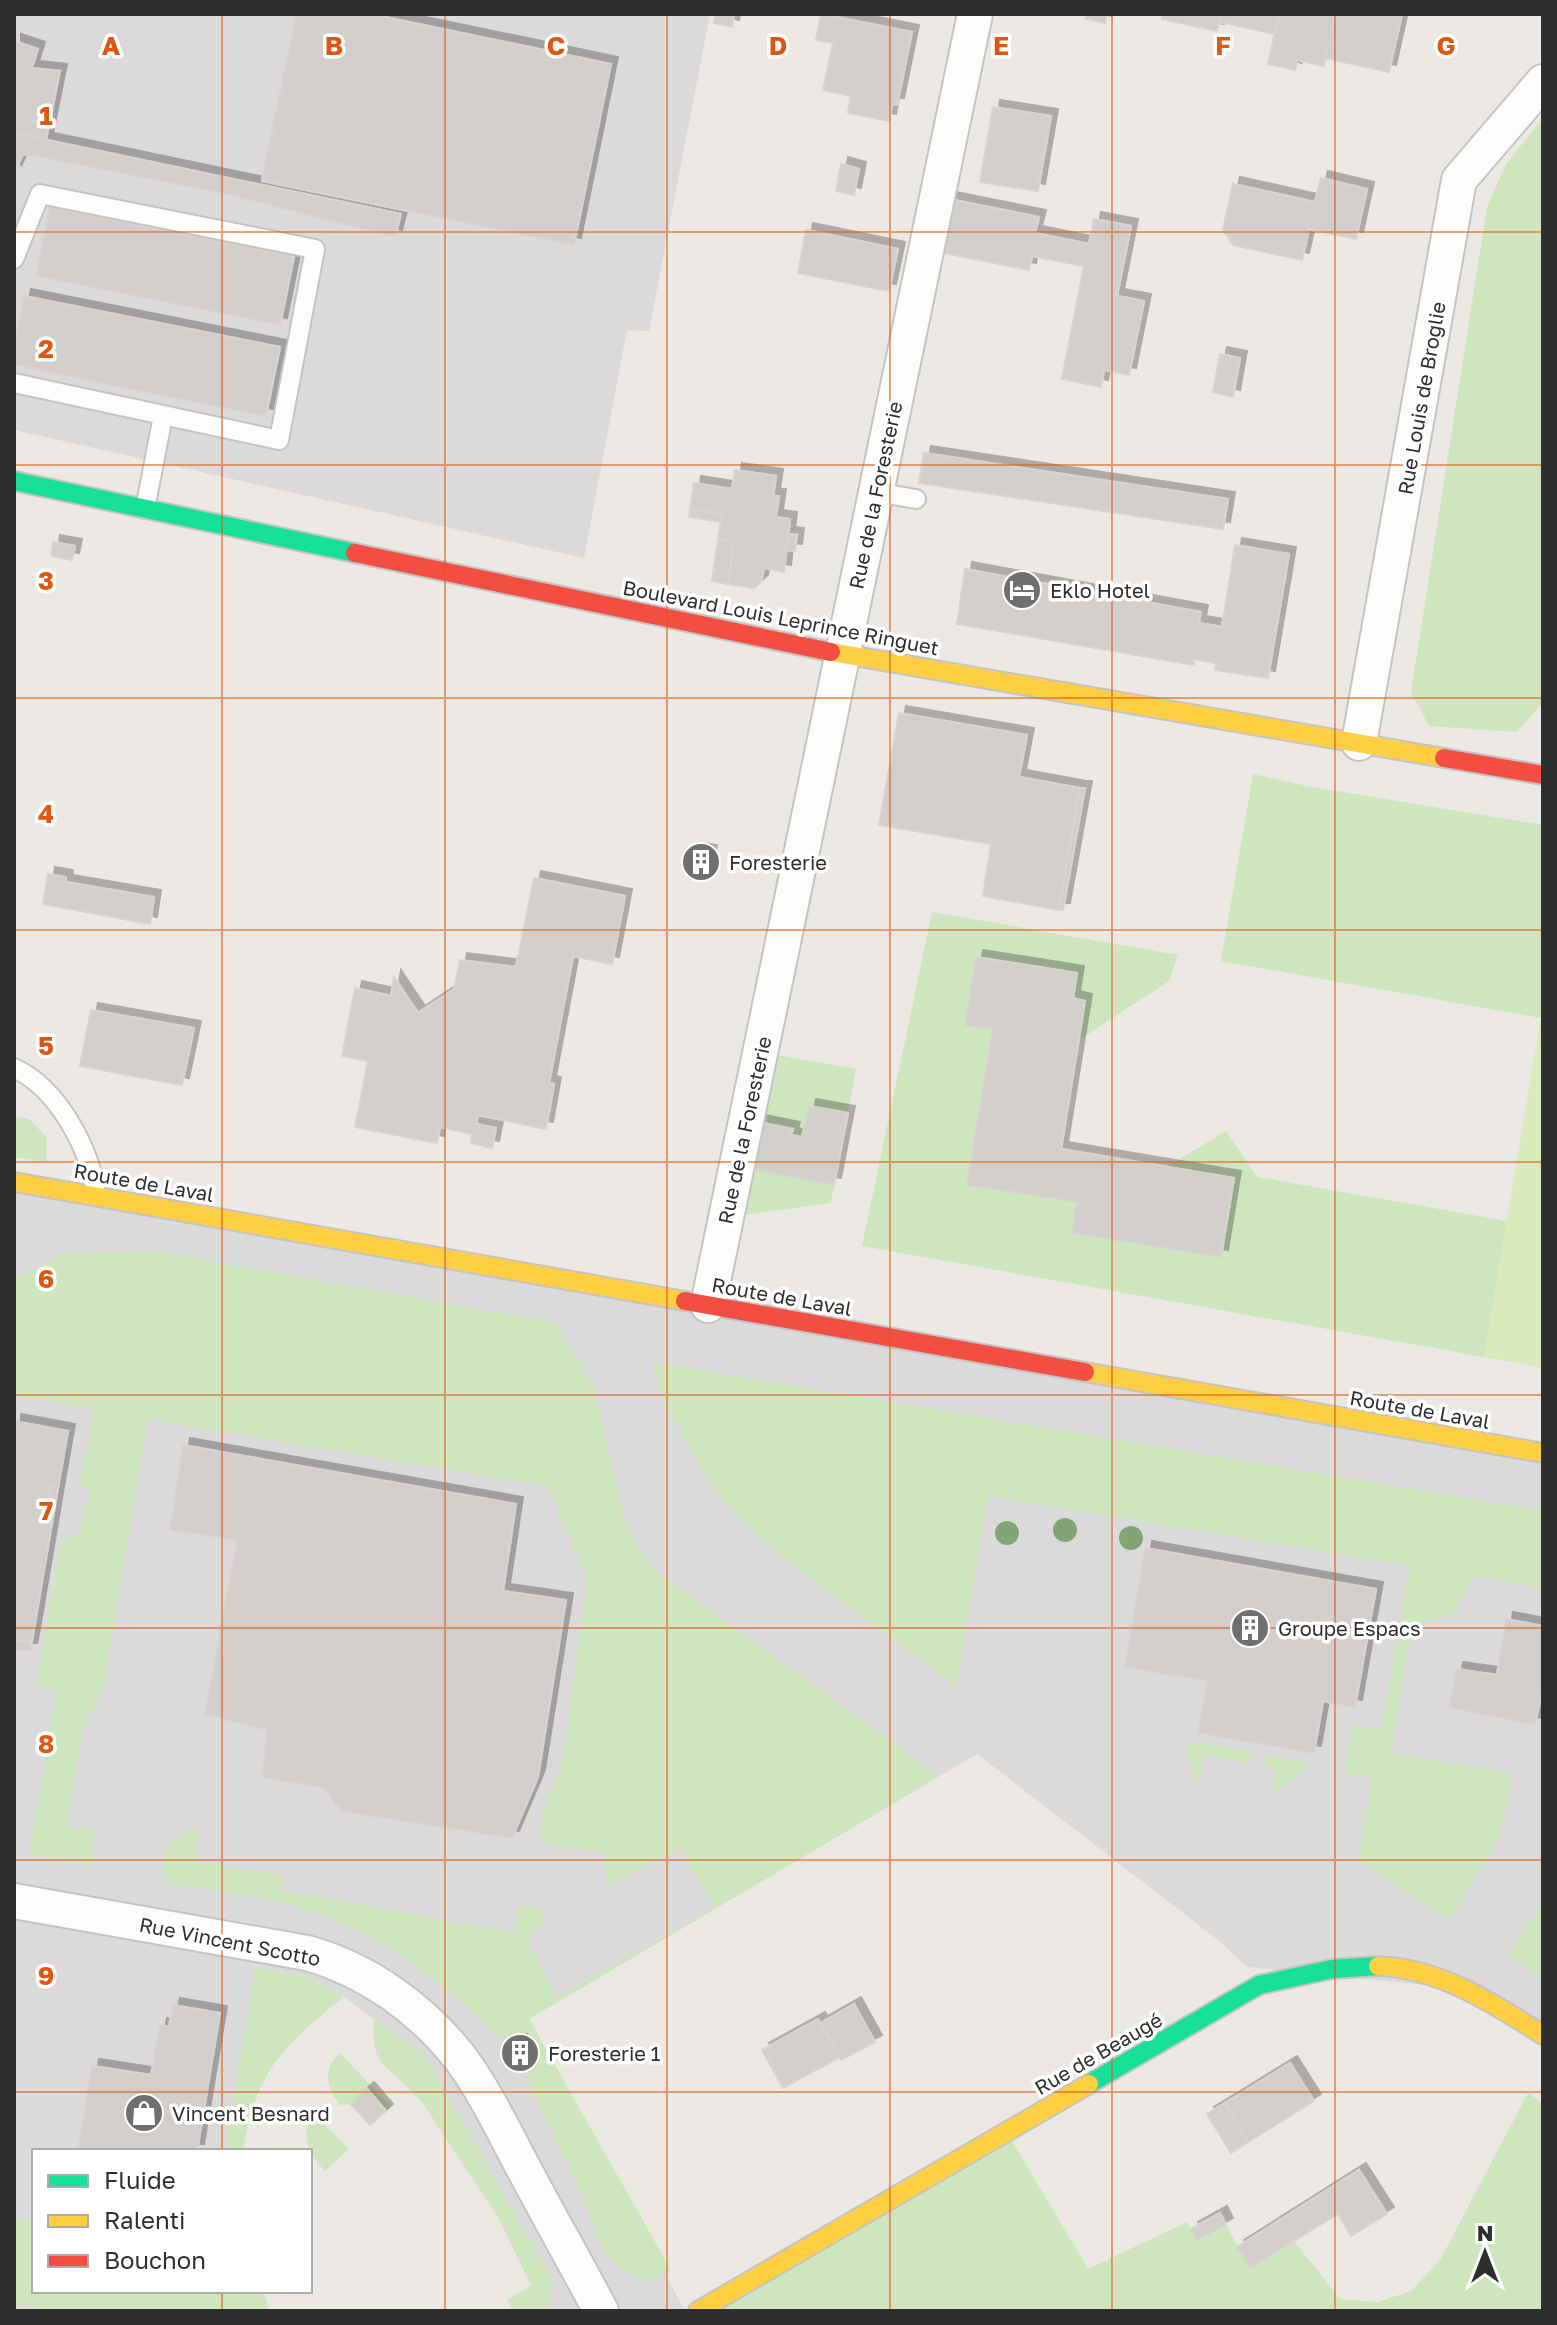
<svg xmlns="http://www.w3.org/2000/svg" width="1557" height="2325" viewBox="0 0 1557 2325" font-family="'Golos Text',sans-serif">
<style>
.industrial{fill:#dcd9db}
.green{fill:#cee6be}
.pitch{fill:#d9eabb}
.building{fill:#d1cecb;stroke:#d7d4d0;stroke-width:2;filter:url(#shadow)}
.lines{fill:none;stroke-linecap:round;stroke-linejoin:round}
.lane-casing{stroke:#c5c4c5;stroke-width:22}
.street-casing{stroke:#c5c4c5;stroke-width:38}
.fast-casing{stroke:#c5c4c5;stroke-width:22}
.slow-casing{stroke:#c5c4c5;stroke-width:22}
.jam-casing{stroke:#c5c4c5;stroke-width:22}
.lane{stroke:#fcfcfb;stroke-width:18}
.street{stroke:#fcfcfb;stroke-width:34}
.fast{stroke:#16e098;stroke-width:18}
.slow{stroke:#ffcf43;stroke-width:18}
.jam{stroke:#f24e42;stroke-width:18}
.tree{fill:#82a575}
.grid{fill:none;stroke:#df570e;stroke-width:2;stroke-opacity:0.55}
.labels{text-anchor:middle;dominant-baseline:central;stroke-width:7;stroke-linejoin:round;paint-order:stroke}
.street-label{font-size:20px;fill:#2e2e2e;stroke:#fff}
.poi-label{font-size:20px;fill:#2e2e2e;stroke:#fff;text-anchor:start}
.grid-label{font-size:26px;text-anchor:middle;font-weight:bold;fill:#df570e;stroke:#fff;stroke-width:7;stroke-linejoin:round;paint-order:stroke}
</style>
<defs>
<filter id="shadow"><feDropShadow dx="7" dy="-7" stdDeviation="0" flood-color="#0004"/></filter>
</defs>
<rect width="100%" height="100%" fill="#ece8e4"/>
<g class="industrial">
<polygon points="14,14 710,14 649,331 627,330 584,558 14,430"/>
<polygon points="14,1182 1543,1453 1543,2036 1465,1989 1247,1967 1218,1940 977,1754 529,2019 685,2311 545,2311 553,2282 424,2055 344,1997 309,1977 255,1968 226,2151 34,2151 34,2291 200,2311 14,2311"/>
</g>
<g class="green">
<polygon points="1543,117 1543,702 1517,732 1429,726 1411,692 1487,207 1505,166"/>
<polygon points="1253,774 1307,786 1543,825 1541,1018 1221,961"/>
<polygon points="932,912 1178,955 1169,981 1079,1040 1085,1001 1073,998 1077,973 976,957 965,1025 993,1029 968,1185 1077,1202 1072,1233 1221,1257 1234,1178 1167,1167 1226,1131 1257,1177 1507,1221 1484,1357 862,1246"/>
<polygon points="772,1054 856,1069 848,1113 809,1107 802,1137 791,1135 793,1130 758,1122"/>
<polygon points="14,1116 29,1119 47,1138 46,1162 14,1157"/>
<polygon points="748,1168 834,1185 831,1203 737,1216"/>
<path d="M 153,1251 L 555,1323 L 594,1388 L 625,1525 L 655,1571 L 939,1776 L 529,2019 L 671,2270 L 655,2280 L 628,2275 L 603,2251 L 579,2189 L 520,2066 L 530,2059 L 521,2041 L 509,2047 C 449,1987 384,1933 302,1908 C 259,1895 212,1891 168,1884 C 153,1856 172,1835 200,1827 L 195,1862 L 282,1875 L 280,1890 L 514,1933 L 518,1905 L 539,1908 L 546,1918 L 542,1927 L 525,1937 L 557,1997 L 715,1907 L 679,1848 L 611,1884 L 605,1881 L 604,1853 L 543,1843 C 537,1817 549,1795 561,1772 L 588,1580 L 547,1486 L 148,1419 L 104,1688 L 84,1724 L 67,1826 L 96,1831 L 91,1864 L 29,1854 L 57,1690 L 36,1686 L 61,1540 L 80,1534 L 90,1488 L 79,1486 L 95,1410 L 14,1396 L 14,1277 L 22,1276 L 61,1254 Z"/>
<polygon points="652,1362 1543,1511 1543,1588 1475,1576 1452,1614 1412,1626 1391,1753 1512,1773 1500,1836 1450,1920 1358,1861 1372,1778 1345,1773 1352,1725 1381,1729 1410,1566 988,1496 956,1686 784,1558 731,1511 698,1463 664,1402"/>
<path d="M 1188,1741 L 1250,1752 L 1248,1763 L 1204,1755 L 1199,1783 C 1189,1769 1185,1759 1188,1741 Z"/>
<polygon points="1267,1755 1308,1762 1296,1778 1271,1796 1275,1768 1265,1765"/>
<polygon points="1543,1900 1543,1978 1507,1956"/>
<path d="M 255,1968 L 309,1977 L 344,1997 C 284,2045 255,2071 243,2151 L 226,2151 Z"/>
<polygon points="374,2018 424,2055 553,2282 545,2311 513,2311 507,2300 531,2286 499,2219 422,2102 383,2064 376,2053 373,2032"/>
<path d="M 340,2053 L 391,2107 L 386,2111 L 366,2089 L 351,2104 L 340,2105 C 326,2087 322,2069 340,2053 Z"/>
<polygon points="1528,2093 1543,2103 1543,2311 698,2311 1006,2131 1088,2269 1187,2222 1197,2240 1226,2225 1250,2268 1294,2241 1340,2299 1378,2302 1411,2291 1440,2260"/>
<path d="M 314,2114 L 349,2149 L 325,2171 C 309,2154 299,2135 314,2114 Z"/>
<polygon points="14,2218 34,2221 34,2291 264,2291 269,2311 59,2311 14,2303"/>
</g>
<polygon class="pitch" points="1543,1006 1543,1368 1484,1357"/>
<g class="building">
<polygon points="296,14 371,14 611,64 574,245 262,181"/>
<polygon points="716,14 734,14 732,27 714,23"/>
<polygon points="821,14 912,32 897,105 892,105 889,121 848,113 851,96 823,90 833,43 816,40"/>
<polygon points="1087,14 1107,14 1105,23 1086,19"/>
<polygon points="1163,14 1221,14 1217,31 1162,19"/>
<polygon points="1221,14 1279,14 1274,34 1220,22"/>
<polygon points="1279,14 1335,14 1324,66 1297,60 1295,70 1268,64"/>
<polygon points="1335,14 1402,14 1389,72 1325,58"/>
<polygon points="14,41 38,49 32,68 60,71 46,140 14,133"/>
<polygon points="993,107 1051,116 1038,191 980,182"/>
<polygon points="14,133 401,214 395,237 223,193 23,154 14,173"/>
<polygon points="841,164 859,169 854,195 836,191"/>
<polygon points="1321,178 1367,189 1356,239 1309,229 1302,260 1233,245 1223,229 1233,184 1315,202"/>
<polygon points="949,199 1039,217 1035,233 1089,244 1094,219 1131,226 1117,296 1144,301 1129,375 1104,370 1101,387 1062,379 1084,266 1032,256 1029,270 939,252"/>
<polygon points="50,207 294,257 280,325 36,276"/>
<polygon points="806,230 898,249 889,291 798,273"/>
<polygon points="24,296 280,347 266,416 14,365 14,345"/>
<polygon points="1220,354 1240,358 1233,397 1213,392"/>
<polygon points="924,453 1228,499 1223,529 919,483"/>
<polygon points="735,470 776,476 773,496 779,496 776,517 790,519 784,572 764,568 761,582 754,588 728,584 734,541 718,539 722,514 690,509 694,483 732,489"/>
<polygon points="690,509 722,514 721,522 689,517"/>
<polygon points="788,534 797,535 795,551 785,550"/>
<polygon points="718,539 734,541 728,584 712,581"/>
<polygon points="53,542 75,546 72,560 51,556"/>
<polygon points="1235,545 1289,554 1268,678 1215,670 1216,663 1193,659 1194,665 957,624 965,569 1201,612 1199,623 1222,627"/>
<polygon points="899,713 1027,735 1019,777 1080,788 1059,910 983,896 991,844 879,825"/>
<polygon points="1080,788 1085,788 1063,910 1059,910"/>
<polygon points="696,850 710,852 706,874 692,871"/>
<polygon points="48,874 66,877 66,882 154,897 150,924 43,904"/>
<polygon points="534,878 625,896 612,964 573,956 549,1083 554,1084 546,1129 478,1115 476,1124 496,1128 492,1148 471,1143 472,1134 440,1127 437,1143 355,1127 368,1061 342,1056 355,988 391,996 394,977 418,1013 454,989 460,960 516,967"/>
<polygon points="976,957 1077,973 1073,998 1085,1001 1061,1149 1234,1178 1221,1257 1072,1233 1077,1202 967,1185 993,1029 965,1025"/>
<polygon points="91,1010 194,1028 182,1085 80,1066"/>
<polygon points="809,1106 848,1113 834,1185 748,1168 758,1122 793,1129 791,1135 802,1137"/>
<polygon points="14,1421 68,1431 58,1488 50,1487 50,1535 32,1641 14,1641"/>
<polygon points="183,1445 516,1504 503,1591 566,1600 538,1777 512,1838 341,1811 324,1788 262,1777 267,1730 205,1714 237,1540 170,1530"/>
<polygon points="50,1487 58,1488 50,1535"/>
<polygon points="1145,1548 1376,1589 1355,1707 1323,1701 1314,1753 1198,1733 1207,1681 1125,1667"/>
<polygon points="1506,1619 1543,1626 1543,1686 1535,1725 1450,1708 1456,1669 1497,1675"/>
<polygon points="14,1641 32,1641 30,1650 14,1650"/>
<polygon points="854,2004 875,2042 841,2060 821,2023"/>
<polygon points="173,2005 220,2013 197,2151 78,2151 92,2066 151,2075 160,2025 169,2027"/>
<polygon points="818,2019 840,2057 783,2088 762,2050"/>
<polygon points="520,2041 530,2059 520,2066 509,2047"/>
<polygon points="1290,2063 1314,2101 1248,2142 1225,2103"/>
<polygon points="367,2089 386,2111 370,2125 351,2104"/>
<polygon points="1225,2103 1248,2142 1231,2153 1207,2114"/>
<polygon points="1359,2170 1387,2214 1351,2236 1338,2214 1250,2268 1237,2247"/>
<polygon points="1220,2213 1226,2225 1197,2240 1191,2229"/>
</g>
<g class="lines">
<defs>
<g id="lane">
<polyline points="14,259 40,194 315,249 279,440 14,383"/>
<polyline points="875,492 916,499"/>
<polyline points="145,509 163,416"/>
<path d="M 14,1068 C 58,1088 91,1150 96,1196"/>
</g>
<g id="street">
<polyline points="1359,743 1459,180 1543,82"/>
<polyline points="708,1305 975,14"/>
<path d="M 14,1901 L 307,1953 C 368,1970 422,2009 461,2059 C 486,2093 505,2134 525,2171 C 550,2218 576,2264 601,2311"/>
</g>
<g id="fast">
<polyline points="14,481 355,553"/>
<polyline points="1089,2084 1259,1985 1332,1969 1378,1966"/>
</g>
<g id="slow">
<polyline points="831,652 1444,758"/>
<polyline points="14,1182 685,1301"/>
<polyline points="1085,1372 1543,1453"/>
<path d="M 1378,1966 C 1439,1968 1493,2003 1543,2035"/>
<polyline points="698,2311 1089,2084"/>
</g>
<g id="jam">
<polyline points="355,553 831,652"/>
<polyline points="1444,758 1543,775"/>
<polyline points="685,1301 1085,1372"/>
</g>
</defs>
<use href="#lane" class="lane-casing"/>
<use href="#street" class="street-casing"/>
<use href="#fast" class="fast-casing"/>
<use href="#slow" class="slow-casing"/>
<use href="#jam" class="jam-casing"/>
<use href="#lane" class="lane"/>
<use href="#street" class="street"/>
<use href="#fast" class="fast"/>
<use href="#slow" class="slow"/>
<use href="#jam" class="jam"/>
</g>
<g class="tree">
<circle cx="1065" cy="1530" r="12"/>
<circle cx="1007" cy="1533" r="12"/>
<circle cx="1131" cy="1538" r="12"/>
</g>
<path class="grid" d="M 222,14 L 222,2151M 445,14 L 445,2311M 667,14 L 667,2311M 890,14 L 890,2311M 1112,14 L 1112,2311M 1335,14 L 1335,2311M 14,232 L 1543,232M 14,465 L 1543,465M 14,698 L 1543,698M 14,930 L 1543,930M 14,1162 L 1543,1162M 14,1395 L 1543,1395M 14,1628 L 1543,1628M 14,1860 L 1543,1860M 14,2092 L 1543,2092M 222,2291 L 222,2311"/>
<defs>
<symbol id="hotel-disc" viewBox="-11 -11 22 22"><circle r="9.5" fill="#706f6e" stroke="#fff"/><path d="M-6-4.5h1.5V1H6V5H4.5V3h-9V5H-6ZM-4 0a1.8 1.8 0 1 1 3.6 0ZM.5 0V-2.5h3Q6-2.5 6 0Z" fill="#fff"/></symbol>
<symbol id="building-disc" viewBox="-11 -11 22 22"><circle r="9.5" fill="#706f6e" stroke="#fff"/><path d="M-4-6H4V6H1V3H-1V6H-4ZM-2.5-4.3h1.7v1.8h-1.7ZM.8-4.3h1.7v1.8H.8ZM-2.5-1h1.7V.8h-1.7ZM.8-1h1.7V.8H.8Z" fill="#fff"/></symbol>
<symbol id="shop-disc" viewBox="-11 -11 22 22"><circle r="9.5" fill="#706f6e" stroke="#fff"/><path d="M-5-2.5h2.3a2.7 3.5 0 0 1 5.4 0H5L5.5 6h-11ZM-1.5-2.5h3a1.5 2.3 0 0 0-3 0Z" fill="#fff"/></symbol>
</defs>
<g fill-rule="evenodd">
<use href="#hotel-disc" x="1000" y="568" width="44" height="44"/>
<use href="#building-disc" x="679" y="840" width="44" height="44"/>
<use href="#building-disc" x="1228" y="1606" width="44" height="44"/>
<use href="#building-disc" x="498" y="2031" width="44" height="44"/>
<use href="#shop-disc" x="122" y="2091" width="44" height="44"/>
</g>
<g class="labels">
<g class="street-label">
<text transform="translate(1421 398) rotate(-80)">Rue Louis de Broglie</text>
<text transform="translate(875 495) rotate(-78)">Rue de la Foresterie</text>
<text transform="translate(781 617) rotate(11)">Boulevard Louis Leprince Ringuet</text>
<text transform="translate(744 1130) rotate(-78)">Rue de la Foresterie</text>
<text transform="translate(144 1182) rotate(10)">Route de Laval</text>
<text transform="translate(782 1296) rotate(10)">Route de Laval</text>
<text transform="translate(1420 1409) rotate(10)">Route de Laval</text>
<text transform="translate(230 1941) rotate(11)">Rue Vincent Scotto</text>
<text transform="translate(1098 2053) rotate(-30)">Rue de Beaugé</text>
</g>
<g class="poi-label">
<text x="1050" y="590">Eklo Hotel</text>
<text x="729" y="862">Foresterie</text>
<text x="1278" y="1628">Groupe Espacs</text>
<text x="548" y="2053">Foresterie 1</text>
<text x="172" y="2113">Vincent Besnard</text>
</g>
</g>
<g class="grid-label">
<text x="111" y="55">A</text>
<text x="334" y="55">B</text>
<text x="556" y="55">C</text>
<text x="778" y="55">D</text>
<text x="1001" y="55">E</text>
<text x="1223" y="55">F</text>
<text x="1446" y="55">G</text>
<text x="46" y="125">1</text>
<text x="46" y="358">2</text>
<text x="46" y="590">3</text>
<text x="46" y="823">4</text>
<text x="46" y="1055">5</text>
<text x="46" y="1288">6</text>
<text x="46" y="1520">7</text>
<text x="46" y="1753">8</text>
<text x="46" y="1985">9</text>
</g>
<rect width="1557" height="2325" fill="none" stroke="#2e2e2e" stroke-width="32"/>
<rect x="32" y="2149" width="280" height="144" fill="#ffffff" stroke="#ababab" stroke-width="2"/>
<rect x="48" y="2175" width="40" height="12" fill="#16e098" stroke="#ababab" stroke-width="2"/>
<text x="104" y="2189" font-size="24" fill="#2e2e2e">Fluide</text>
<rect x="48" y="2215" width="40" height="12" fill="#ffcf43" stroke="#ababab" stroke-width="2"/>
<text x="104" y="2229" font-size="24" fill="#2e2e2e">Ralenti</text>
<rect x="48" y="2255" width="40" height="12" fill="#f24e42" stroke="#ababab" stroke-width="2"/>
<text x="104" y="2269" font-size="24" fill="#2e2e2e">Bouchon</text>
<g transform="translate(1485 2253)" stroke="#ffffff" stroke-width="6" paint-order="stroke">
<path d="M0-6L14 30L0 20L-14 30Z" fill="#2e2e2e"/>
<text y="-12" font-size="22" font-weight="bold" text-anchor="middle" fill="#2e2e2e">N</text>
</g>
</svg>
